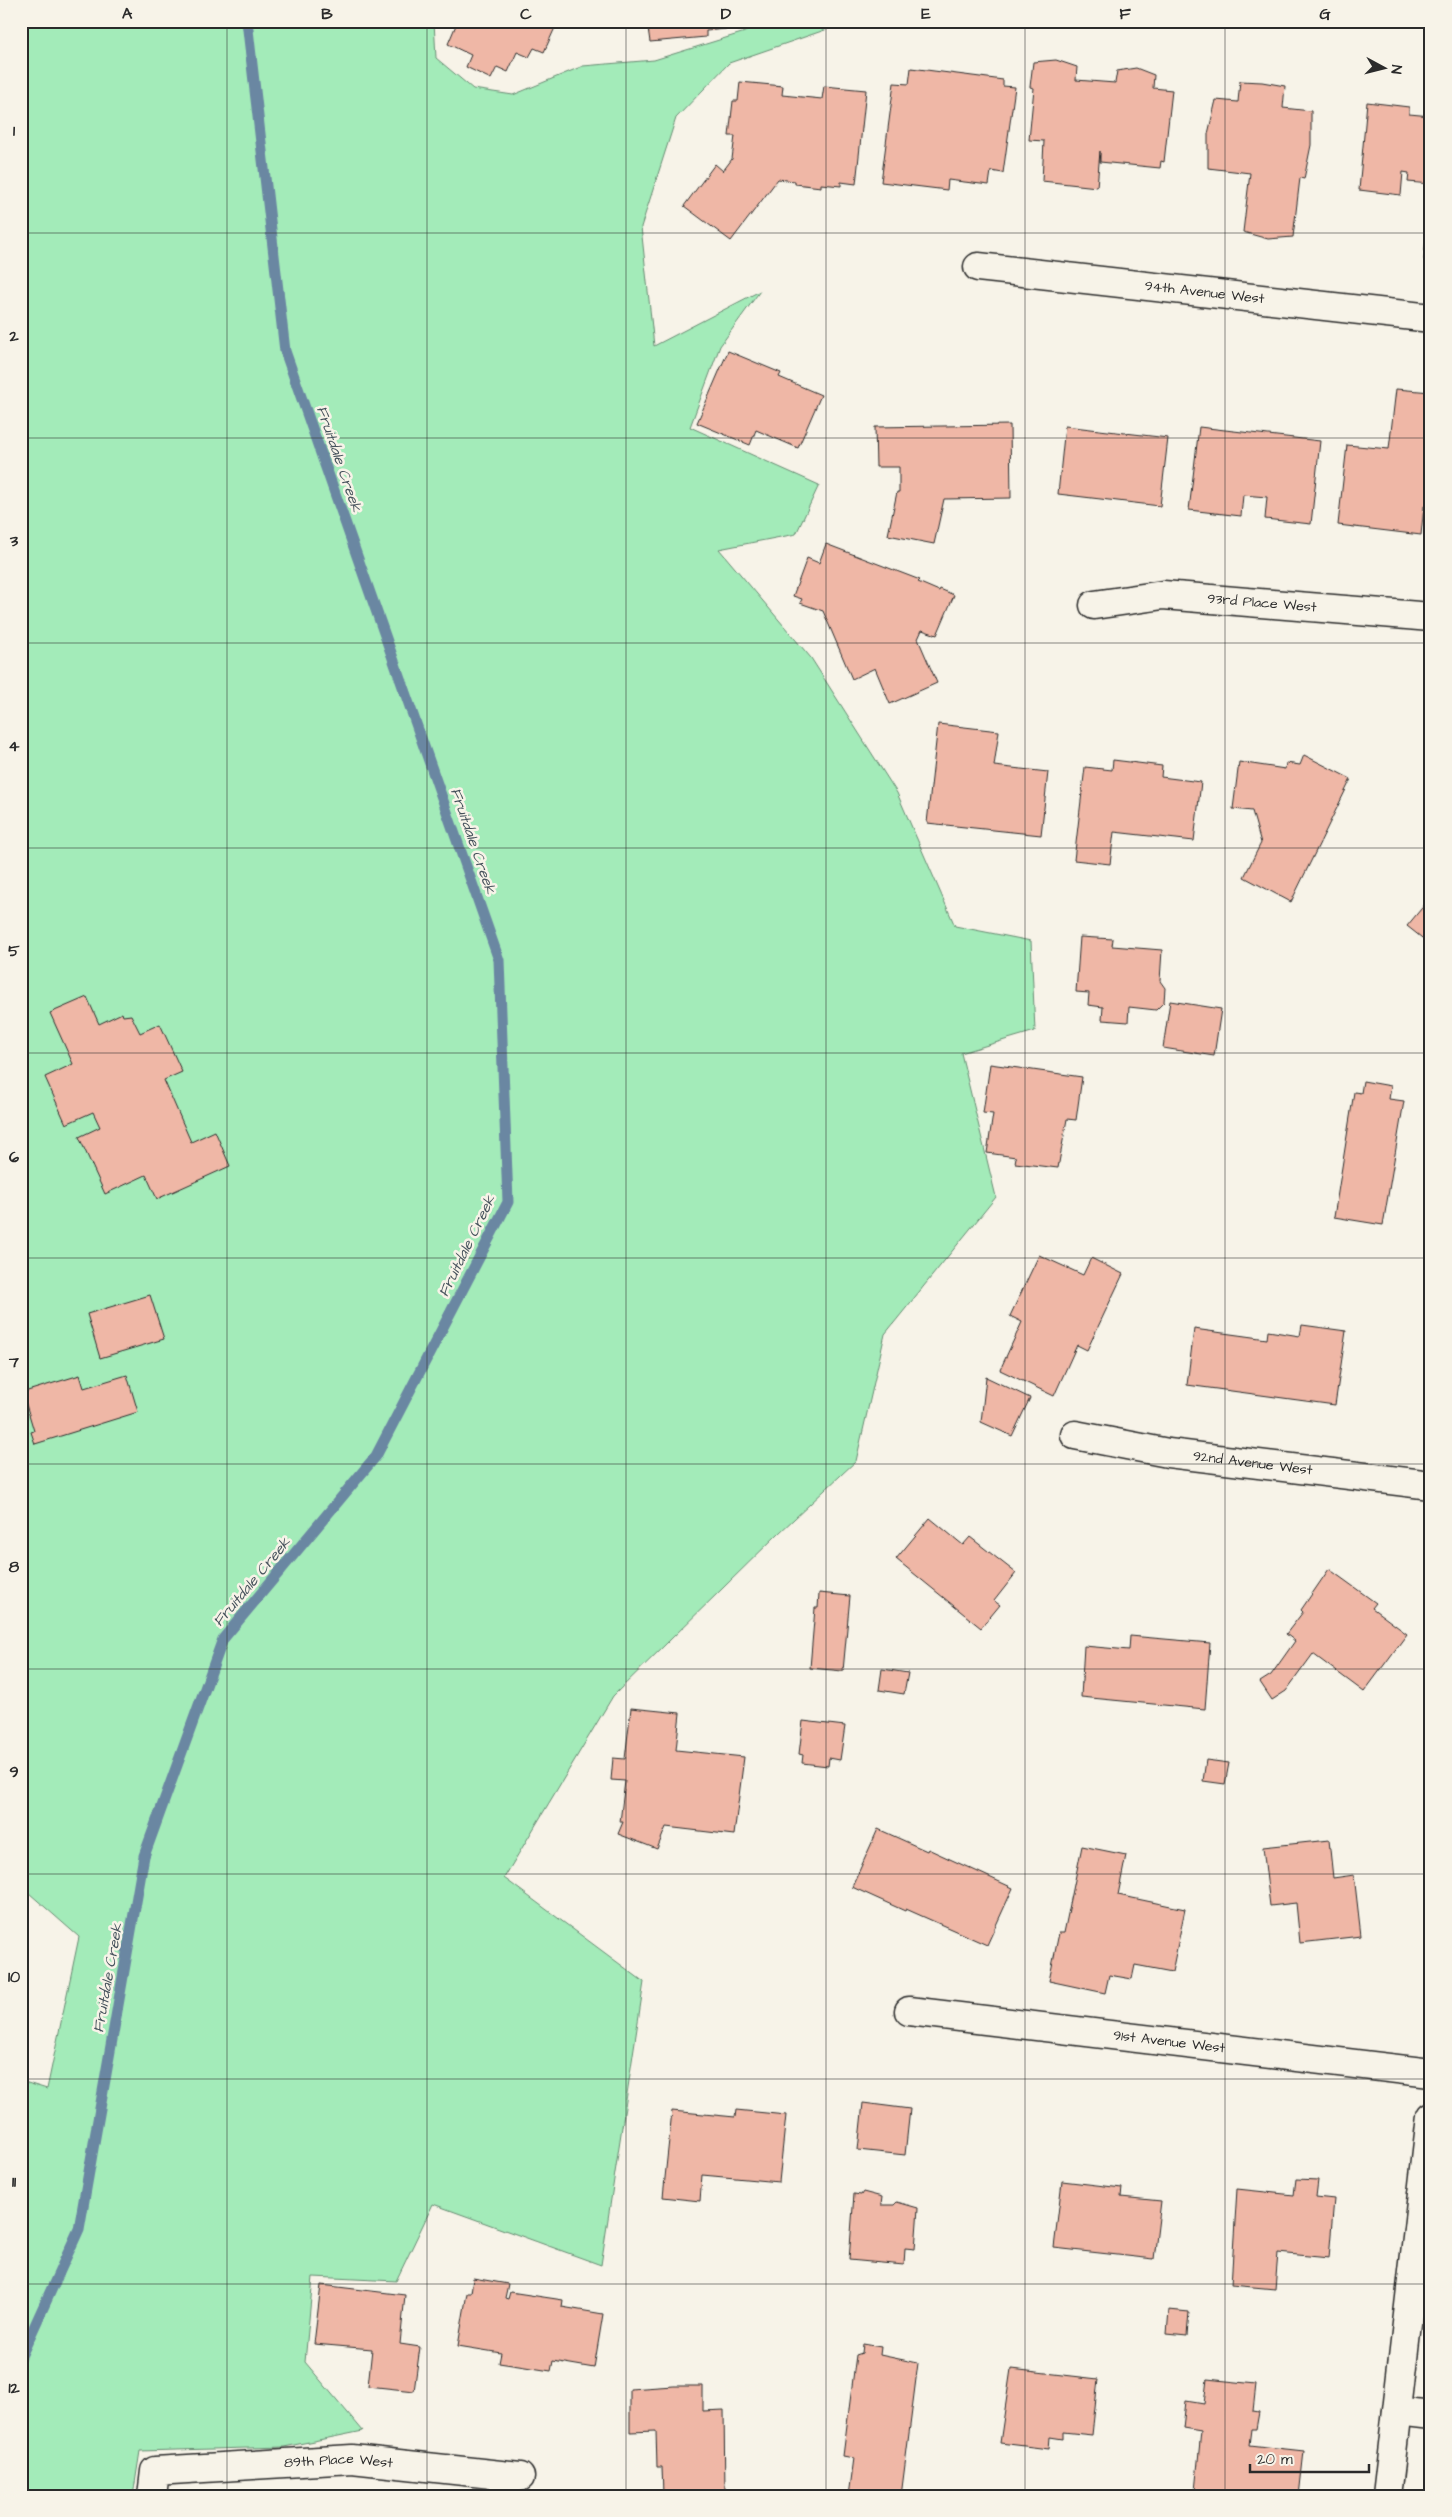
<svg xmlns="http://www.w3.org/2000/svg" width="1452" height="2517" viewBox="0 0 1452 2517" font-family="'Architects Daughter',sans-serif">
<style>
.green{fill:#a3ebb9;stroke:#678b72}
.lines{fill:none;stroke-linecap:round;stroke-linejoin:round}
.stream{stroke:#6b87a2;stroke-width:11}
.building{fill:#efb7a6;stroke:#2b2b2b}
.minor-casing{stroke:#2b2b2b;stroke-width:31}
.minor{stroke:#f7f3e8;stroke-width:28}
.grid{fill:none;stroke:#2b2b2b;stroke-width:1;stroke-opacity:0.55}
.labels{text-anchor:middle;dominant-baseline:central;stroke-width:5;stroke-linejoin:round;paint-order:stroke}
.street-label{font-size:14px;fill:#2b2b2b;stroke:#f7f3e8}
.water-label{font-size:15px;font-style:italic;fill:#46525c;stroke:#f7f3e8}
.neatline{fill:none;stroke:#2b2b2b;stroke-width:2}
.grid-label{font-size:16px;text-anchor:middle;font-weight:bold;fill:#2b2b2b}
</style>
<rect width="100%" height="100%" fill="#f7f3e8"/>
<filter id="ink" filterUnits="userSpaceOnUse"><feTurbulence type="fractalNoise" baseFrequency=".02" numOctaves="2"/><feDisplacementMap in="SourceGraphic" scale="10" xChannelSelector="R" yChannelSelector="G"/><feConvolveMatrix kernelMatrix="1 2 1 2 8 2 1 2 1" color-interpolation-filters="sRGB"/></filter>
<g filter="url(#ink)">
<polygon class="green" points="21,21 434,21 436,58 473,89 513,95 583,66 654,60 745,32 759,21 851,21 729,63 676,118 641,227 654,346 760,291 720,346 690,427 819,485 796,534 719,549 811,658 897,793 955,926 1031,941 1035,1031 961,1053 996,1197 885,1334 856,1461 779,1533 613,1696 504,1878 644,1982 601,2265 433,2204 396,2281 313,2277 305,2362 363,2431 284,2447 140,2451 133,2496 21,2496 21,2081 47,2089 79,1937 21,1886"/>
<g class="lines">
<polyline class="stream" points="21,2356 79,2229 144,1856 223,1639 376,1456 508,1202 499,960 285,351 247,21"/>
</g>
<g class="building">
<polygon points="558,21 544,52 534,48 529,57 517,52 508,72 497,67 491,79 466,67 471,55 448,44 456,25 450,21"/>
<polygon points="647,21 735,21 736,28 706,31 706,37 650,42"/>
<polygon points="1056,60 1077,67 1076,80 1115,83 1117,71 1136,68 1154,75 1153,88 1172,90 1164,162 1161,161 1160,168 1100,162 1100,151 1097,187 1042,181 1044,141 1029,140 1034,88 1030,87 1033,62"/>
<polygon points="911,68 1003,80 1003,86 1015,87 1003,173 991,171 989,185 948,180 947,190 881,182 894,83 909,84"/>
<polygon points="1240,81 1262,82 1285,86 1283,108 1311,111 1311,145 1304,179 1300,178 1293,237 1268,239 1243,232 1250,173 1208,168 1208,134 1216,100 1238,102"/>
<polygon points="740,82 783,86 782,95 822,99 824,86 866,90 856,184 841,182 841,186 821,184 821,187 795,184 795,181 778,179 731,241 684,206 715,164 723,171 732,159 735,136 729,136 733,101 738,101"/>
<polygon points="1367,102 1409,107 1409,114 1431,116 1431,184 1408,182 1409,173 1403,172 1401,195 1359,190"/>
<polygon points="1430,192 1431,192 1431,260 1424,260"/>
<polygon points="728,351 781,373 779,377 821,395 798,448 756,430 750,445 697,423"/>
<polygon points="1396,389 1431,392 1431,507 1424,506 1421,535 1338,525 1347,445 1389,449"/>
<polygon points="1010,425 1011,498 944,499 934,544 888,535 897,492 899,492 899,467 876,467 875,427"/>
<polygon points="1065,426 1168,438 1160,506 1058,494"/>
<polygon points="1199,427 1320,441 1311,524 1265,519 1267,497 1243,495 1241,516 1189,510"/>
<polygon points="826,544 920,580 918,582 939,591 940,589 954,595 937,635 922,630 918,639 937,683 890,704 875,668 852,679 823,611 800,603 802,599 793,596 807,558 819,563"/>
<polygon points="938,724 999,731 994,766 1048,772 1041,835 927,823"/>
<polygon points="1304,755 1351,779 1291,902 1244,877 1261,843 1252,811 1233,809 1239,762 1285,769 1286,763 1300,765"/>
<polygon points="1113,760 1162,766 1161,777 1201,782 1194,841 1114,832 1110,864 1074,860 1085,767 1112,770"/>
<polygon points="1431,897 1431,945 1407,926"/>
<polygon points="1080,937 1113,939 1112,946 1162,950 1160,981 1165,988 1164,1002 1156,1010 1129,1007 1128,1022 1102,1020 1103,1007 1088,1005 1089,993 1076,992"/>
<polygon points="87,997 99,1024 122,1013 123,1016 131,1015 140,1033 160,1024 182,1072 164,1080 191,1142 215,1131 230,1166 157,1199 146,1175 105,1194 79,1137 100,1127 93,1112 66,1124 45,1077 73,1064 50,1013"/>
<polygon points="1170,1001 1221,1009 1214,1056 1163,1048"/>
<polygon points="990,1064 1082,1077 1076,1120 1067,1119 1058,1168 1015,1163 1016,1157 987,1153 993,1114 983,1113"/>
<polygon points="1363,1081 1391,1086 1389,1099 1404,1101 1383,1225 1334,1217 1354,1092 1361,1093"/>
<polygon points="1039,1255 1083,1275 1091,1258 1123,1274 1087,1350 1077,1345 1054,1396 1000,1370 1022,1322 1010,1316"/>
<polygon points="150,1295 164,1339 100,1358 87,1314"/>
<polygon points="1302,1325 1346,1331 1335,1405 1187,1385 1194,1329 1267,1339 1268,1331 1300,1336"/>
<polygon points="80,1375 84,1388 127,1375 138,1412 35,1444 31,1432 34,1431 25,1401 22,1402 21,1393"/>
<polygon points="986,1377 1030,1398 1012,1436 981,1422"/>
<polygon points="930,1518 963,1545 970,1537 1016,1573 994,1601 1000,1605 981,1628 896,1559"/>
<polygon points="1329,1569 1376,1603 1372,1608 1407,1634 1364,1692 1313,1654 1286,1691 1272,1700 1260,1682 1271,1675 1295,1641 1286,1634 1303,1612 1301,1610"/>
<polygon points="819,1593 850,1596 843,1671 810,1668 815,1608 818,1608"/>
<polygon points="1130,1636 1210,1643 1205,1709 1081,1697 1084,1646 1129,1650"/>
<polygon points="882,1669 908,1673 904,1694 879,1690"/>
<polygon points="631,1708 680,1713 676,1750 744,1757 734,1835 666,1827 657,1849 618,1834 623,1822 620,1822 625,1781 611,1780 613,1758 625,1759"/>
<polygon points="803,1721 845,1726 840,1760 829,1758 828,1766 802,1763 803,1755 799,1754"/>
<polygon points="1206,1760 1229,1763 1225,1784 1203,1781"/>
<polygon points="878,1829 927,1851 928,1849 1013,1888 987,1945 906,1909 905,1911 852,1887"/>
<polygon points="1329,1840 1333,1878 1354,1875 1361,1936 1300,1943 1296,1903 1270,1906 1263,1847"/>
<polygon points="1082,1846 1126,1855 1118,1895 1185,1909 1172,1972 1135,1965 1132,1979 1109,1975 1105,1993 1049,1981 1059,1933 1064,1933"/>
<polygon points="863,2103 910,2109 905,2155 858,2150"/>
<polygon points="736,2110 786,2115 779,2182 702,2175 700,2201 663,2197 672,2111 735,2117"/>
<polygon points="1296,2179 1318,2180 1316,2197 1334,2199 1329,2258 1278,2253 1275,2289 1231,2285 1237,2189 1294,2195"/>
<polygon points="1062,2181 1122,2188 1121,2197 1161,2201 1154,2259 1054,2248"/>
<polygon points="863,2192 882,2197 881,2205 894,2205 897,2202 918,2208 915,2249 905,2248 904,2265 849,2260 854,2194 861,2195"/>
<polygon points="473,2278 508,2284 505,2298 508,2299 510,2292 563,2300 562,2307 603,2314 594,2368 553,2361 551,2371 499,2363 501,2353 458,2346 467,2293 471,2293"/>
<polygon points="321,2285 405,2295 400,2344 420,2347 414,2391 368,2386 372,2349 314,2344"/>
<polygon points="1169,2310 1189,2312 1187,2336 1167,2334"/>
<polygon points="863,2344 881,2347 880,2355 918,2363 901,2496 849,2496 854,2458 843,2456 856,2355 862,2353"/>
<polygon points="1011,2369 1098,2379 1092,2435 1063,2432 1063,2439 1050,2437 1049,2449 1000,2443"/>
<polygon points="1207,2379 1256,2384 1253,2411 1259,2412 1256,2429 1251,2429 1249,2445 1304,2451 1299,2496 1243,2496 1195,2491 1201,2431 1183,2428 1186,2401 1204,2404"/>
<polygon points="673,2386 703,2386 703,2411 724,2410 725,2493 663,2494 662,2467 657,2467 656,2431 630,2432 630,2389"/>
</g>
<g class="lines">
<defs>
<g id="minor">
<path id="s1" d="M 978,267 L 1431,318"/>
<path id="s2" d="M 1094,605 L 1163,595 L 1431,617"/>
<path id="s3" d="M 1075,1435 L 1168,1453 L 1431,1485"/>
<path id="s4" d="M 909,2011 L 1431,2073"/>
<polyline points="1397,2412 1431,2416"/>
<path id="s5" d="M 152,2496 L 155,2471 L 352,2459 L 520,2477"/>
<polyline points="1387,2496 1431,2116"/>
</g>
</defs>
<use href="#minor" class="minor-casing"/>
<use href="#minor" class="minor"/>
</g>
</g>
<path class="grid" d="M 227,21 L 227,2496M 427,21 L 427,2496M 626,21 L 626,2496M 826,21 L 826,2496M 1025,21 L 1025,2496M 1225,21 L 1225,2496M 21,233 L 1431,233M 21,438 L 1431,438M 21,643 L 1431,643M 21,848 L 1431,848M 21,1053 L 1431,1053M 21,1258 L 1431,1258M 21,1464 L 1431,1464M 21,1669 L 1431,1669M 21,1874 L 1431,1874M 21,2079 L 1431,2079M 21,2284 L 1431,2284"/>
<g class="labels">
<g class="street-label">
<text stroke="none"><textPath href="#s1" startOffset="228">94th Avenue West</textPath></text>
<text stroke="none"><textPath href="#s2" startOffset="169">93rd Place West</textPath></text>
<text stroke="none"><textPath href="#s3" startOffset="180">92nd Avenue West</textPath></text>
<text stroke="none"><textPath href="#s4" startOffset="262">91st Avenue West</textPath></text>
<text stroke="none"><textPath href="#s5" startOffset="209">89th Place West</textPath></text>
</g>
<g class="water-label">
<text transform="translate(339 459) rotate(71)">Fruitdale Creek</text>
<text transform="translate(473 841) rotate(71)">Fruitdale Creek</text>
<text transform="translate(467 1246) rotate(-64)">Fruitdale Creek</text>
<text transform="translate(252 1582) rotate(-50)">Fruitdale Creek</text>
<text transform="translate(108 1978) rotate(-80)">Fruitdale Creek</text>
</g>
</g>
<rect width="1452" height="2517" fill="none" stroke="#f7f3e8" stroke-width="55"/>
<g transform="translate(1384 68) rotate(97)" stroke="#f7f3e8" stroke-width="4" paint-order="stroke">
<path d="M0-4L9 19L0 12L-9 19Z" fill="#2b2b2b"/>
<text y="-8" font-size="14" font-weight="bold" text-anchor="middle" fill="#2b2b2b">N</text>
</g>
<path d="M1250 2464v8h119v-8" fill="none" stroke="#2b2b2b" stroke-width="2.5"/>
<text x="1257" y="2464" font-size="15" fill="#2b2b2b" stroke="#f7f3e8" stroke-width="4" paint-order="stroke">20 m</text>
<rect x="28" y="28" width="1396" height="2462" class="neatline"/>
<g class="grid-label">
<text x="127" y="19">A</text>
<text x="327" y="19">B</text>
<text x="526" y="19">C</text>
<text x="726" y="19">D</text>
<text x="926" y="19">E</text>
<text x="1125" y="19">F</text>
<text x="1325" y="19">G</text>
<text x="14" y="136">1</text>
<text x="14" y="341">2</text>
<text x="14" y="546">3</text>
<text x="14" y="751">4</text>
<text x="14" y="956">5</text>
<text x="14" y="1162">6</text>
<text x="14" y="1367">7</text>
<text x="14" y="1572">8</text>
<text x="14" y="1777">9</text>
<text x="14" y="1982">10</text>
<text x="14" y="2187">11</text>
<text x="14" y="2393">12</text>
</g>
</svg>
